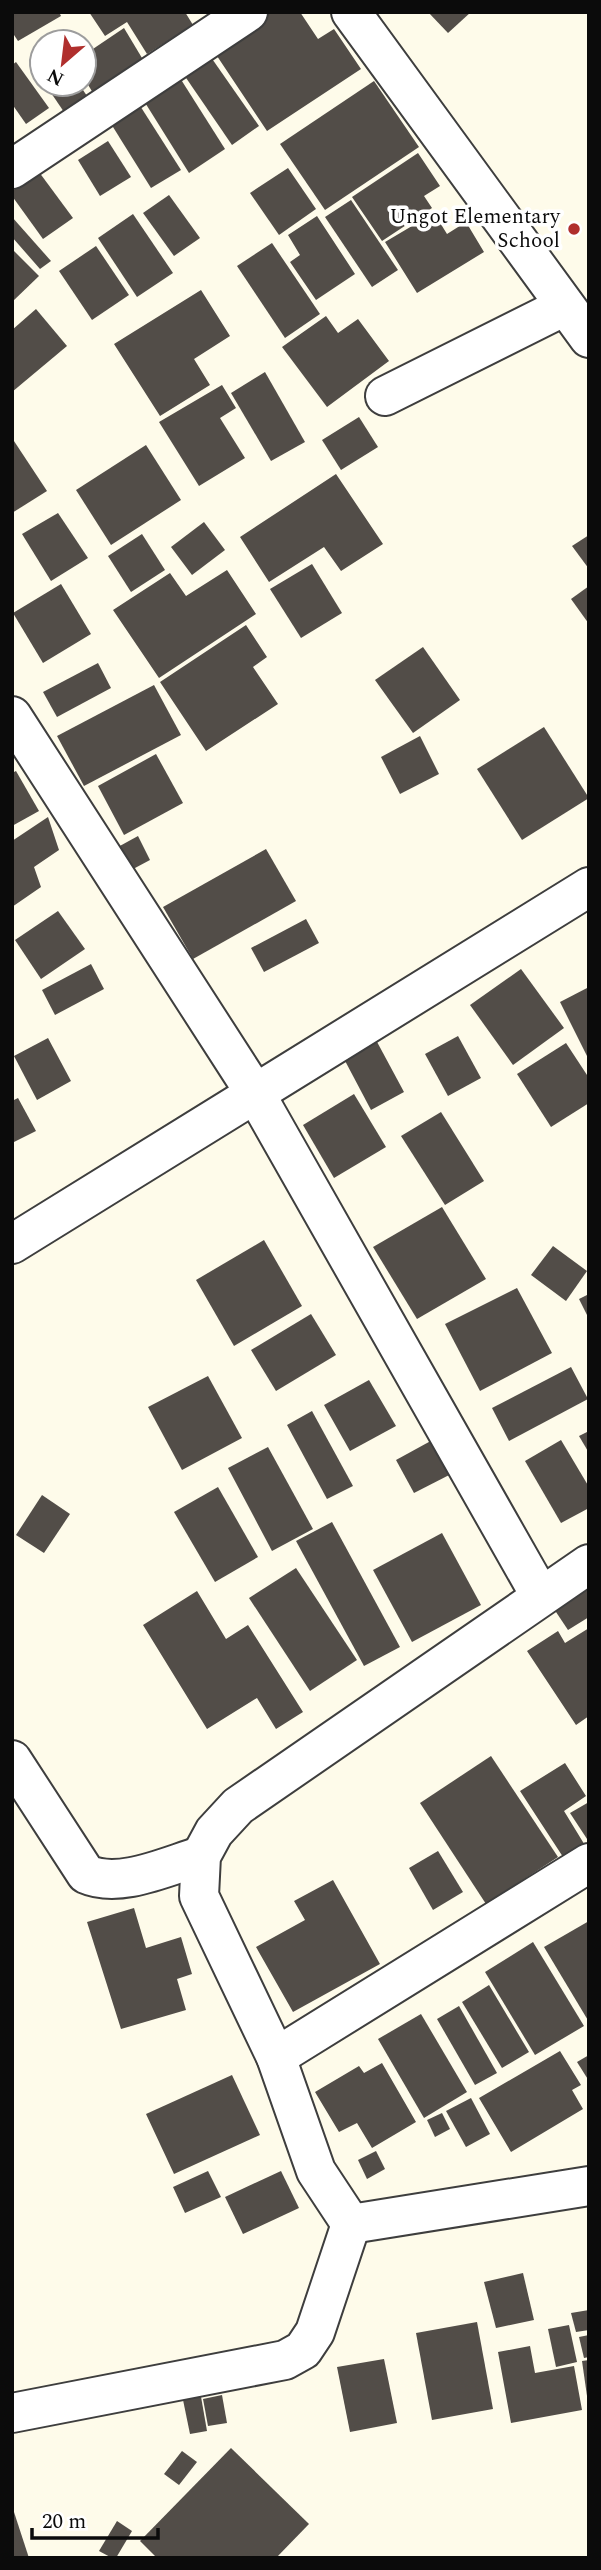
<svg xmlns="http://www.w3.org/2000/svg" width="601" height="2570" viewBox="0 0 601 2570" font-family="Spectral,serif">
<style>
.building{fill:#524d48}
.lines{fill:none;stroke-linecap:round;stroke-linejoin:round}
.minor-casing{stroke:#3e3e3e;stroke-width:42}
.minor{stroke:#fff;stroke-width:38}
.poi-dot{fill:#b02f2d;stroke:#fff;stroke-width:2.5}
.labels{text-anchor:middle;dominant-baseline:central;stroke-width:7;stroke-linejoin:round;paint-order:stroke}
.poi-label{font-size:21px;fill:#0b0b0b;stroke:#fff;text-anchor:end}
</style>
<rect width="100%" height="100%" fill="#fefbea"/>
<g class="building">
<polygon points="12,12 59,12 61,16 18,41 12,32"/>
<polygon points="89,12 185,12 193,25 147,54 127,22 105,36"/>
<polygon points="265,12 300,12 318,39 334,29 361,69 267,131 211,47"/>
<polygon points="428,12 471,12 448,33"/>
<polygon points="124,28 145,63 93,93 84,78 84,55"/>
<polygon points="208,53 259,126 232,145 182,72"/>
<polygon points="16,62 49,108 26,124 12,104 12,65"/>
<polygon points="180,78 225,149 189,173 144,101"/>
<polygon points="374,81 419,147 325,210 280,144"/>
<polygon points="45,84 79,84 87,96 64,112"/>
<polygon points="137,101 181,170 151,188 108,119"/>
<polygon points="108,141 131,177 100,196 78,160"/>
<polygon points="418,153 440,186 424,196 432,208 382,241 352,197"/>
<polygon points="288,168 316,209 279,235 250,193"/>
<polygon points="39,172 73,218 43,239 12,196 12,191"/>
<polygon points="169,195 200,238 174,256 143,213"/>
<polygon points="351,200 398,270 372,287 325,217"/>
<polygon points="434,213 447,234 466,222 484,252 417,293 385,242"/>
<polygon points="133,214 173,273 137,297 98,238"/>
<polygon points="317,216 355,274 316,300 290,262 300,255 288,235"/>
<polygon points="12,217 51,261 40,269 12,237"/>
<polygon points="272,243 320,314 285,338 237,266"/>
<polygon points="96,246 129,295 92,320 59,271"/>
<polygon points="12,249 39,276 12,302"/>
<polygon points="201,290 230,336 194,359 210,385 160,416 114,344"/>
<polygon points="36,309 67,346 12,392 12,330"/>
<polygon points="326,316 338,333 358,319 389,361 327,407 282,347"/>
<polygon points="265,372 305,442 271,461 231,393"/>
<polygon points="222,385 236,408 220,418 245,458 199,486 159,422"/>
<polygon points="359,417 378,447 341,470 322,440"/>
<polygon points="12,438 47,491 12,513"/>
<polygon points="146,445 181,500 111,545 76,490"/>
<polygon points="336,474 383,544 341,571 324,547 269,582 240,537"/>
<polygon points="58,513 88,558 51,581 22,534"/>
<polygon points="204,522 225,550 192,575 171,547"/>
<polygon points="142,534 165,570 131,592 108,556"/>
<polygon points="589,535 589,569 572,546"/>
<polygon points="312,564 342,613 301,638 270,589"/>
<polygon points="227,570 256,614 159,678 113,610 170,573 186,596"/>
<polygon points="61,584 91,634 43,663 13,613"/>
<polygon points="589,586 589,624 571,599"/>
<polygon points="246,625 267,657 253,667 278,704 206,751 160,682"/>
<polygon points="423,647 460,700 413,733 375,680"/>
<polygon points="98,663 111,688 57,717 43,692"/>
<polygon points="154,685 181,735 84,786 57,736"/>
<polygon points="544,727 589,798 522,840 477,769"/>
<polygon points="420,736 439,774 400,794 381,757"/>
<polygon points="156,754 183,803 124,835 98,786"/>
<polygon points="16,771 39,811 12,826 12,773"/>
<polygon points="48,817 59,850 34,867 41,887 12,907 12,841"/>
<polygon points="138,836 150,860 120,876 107,853"/>
<polygon points="266,849 296,901 193,959 163,907"/>
<polygon points="58,911 85,949 41,979 15,940"/>
<polygon points="306,919 319,943 264,972 251,948"/>
<polygon points="91,964 104,989 55,1015 42,990"/>
<polygon points="521,969 564,1028 513,1065 470,1005"/>
<polygon points="589,987 589,1060 560,1002"/>
<polygon points="458,1036 481,1078 448,1096 425,1054"/>
<polygon points="48,1038 71,1081 37,1100 14,1056"/>
<polygon points="376,1040 404,1092 371,1110 343,1057"/>
<polygon points="566,1043 589,1078 589,1103 551,1127 517,1074"/>
<polygon points="354,1094 386,1147 334,1178 303,1125"/>
<polygon points="18,1098 36,1131 12,1143 12,1101"/>
<polygon points="441,1112 484,1181 445,1205 401,1136"/>
<polygon points="442,1207 486,1279 417,1319 373,1247"/>
<polygon points="264,1240 302,1306 234,1346 196,1280"/>
<polygon points="553,1246 587,1271 566,1301 531,1275"/>
<polygon points="517,1288 552,1353 480,1391 445,1324"/>
<polygon points="589,1294 589,1319 579,1299"/>
<polygon points="311,1314 336,1355 276,1391 251,1350"/>
<polygon points="571,1367 588,1399 509,1441 492,1408"/>
<polygon points="208,1376 242,1438 182,1470 148,1407"/>
<polygon points="369,1380 396,1426 350,1451 324,1405"/>
<polygon points="312,1411 353,1486 327,1499 287,1425"/>
<polygon points="589,1431 589,1453 579,1436"/>
<polygon points="438,1437 457,1471 414,1493 396,1460"/>
<polygon points="561,1440 589,1487 589,1508 561,1523 525,1461"/>
<polygon points="268,1447 313,1529 272,1551 228,1468"/>
<polygon points="218,1487 258,1557 215,1582 174,1512"/>
<polygon points="42,1495 70,1514 44,1553 16,1535"/>
<polygon points="332,1522 400,1647 364,1666 296,1541"/>
<polygon points="442,1533 481,1605 412,1642 373,1570"/>
<polygon points="296,1568 357,1660 310,1691 249,1598"/>
<polygon points="583,1581 589,1589 589,1617 568,1630 550,1603"/>
<polygon points="197,1591 226,1639 248,1625 303,1712 276,1729 257,1698 207,1729 143,1625"/>
<polygon points="589,1628 589,1716 576,1725 527,1651 558,1631 565,1643"/>
<polygon points="491,1756 558,1857 486,1904 420,1803"/>
<polygon points="565,1763 586,1796 564,1811 586,1847 565,1860 520,1791"/>
<polygon points="589,1802 589,1842 570,1813"/>
<polygon points="438,1851 463,1892 433,1910 409,1868"/>
<polygon points="333,1880 380,1964 293,2012 256,1947 305,1920 294,1901"/>
<polygon points="134,1908 146,1948 181,1937 192,1974 177,1979 186,2010 121,2029 87,1922"/>
<polygon points="589,1921 589,2022 544,1947"/>
<polygon points="533,1942 584,2026 535,2055 485,1972"/>
<polygon points="489,1985 529,2052 502,2068 462,2002"/>
<polygon points="459,2006 497,2073 475,2085 437,2019"/>
<polygon points="421,2014 467,2092 424,2118 378,2039"/>
<polygon points="560,2051 581,2085 572,2090 583,2109 511,2152 479,2098"/>
<polygon points="589,2055 589,2081 577,2062"/>
<polygon points="382,2063 416,2122 372,2148 357,2123 339,2132 315,2092 359,2066 364,2073"/>
<polygon points="232,2075 260,2135 174,2174 146,2114"/>
<polygon points="471,2098 490,2134 466,2147 446,2111"/>
<polygon points="442,2113 450,2129 435,2137 427,2120"/>
<polygon points="376,2151 385,2169 367,2179 358,2160"/>
<polygon points="208,2171 221,2197 185,2213 173,2187"/>
<polygon points="281,2171 299,2208 243,2234 225,2197"/>
<polygon points="523,2273 534,2320 496,2328 484,2282"/>
<polygon points="589,2310 589,2330 576,2332 571,2313"/>
<polygon points="477,2322 493,2409 432,2420 416,2333"/>
<polygon points="569,2325 577,2362 556,2367 548,2329"/>
<polygon points="589,2335 589,2357 584,2358 579,2337"/>
<polygon points="530,2346 535,2373 574,2366 582,2410 511,2423 498,2352"/>
<polygon points="384,2359 397,2423 350,2432 337,2367"/>
<polygon points="589,2360 589,2396 587,2396 582,2361"/>
<polygon points="200,2391 207,2431 190,2434 182,2395"/>
<polygon points="222,2395 227,2423 208,2426 203,2399"/>
<polygon points="231,2448 309,2524 276,2558 157,2558 140,2541"/>
<polygon points="182,2451 197,2462 179,2485 164,2474"/>
<polygon points="13,2509 29,2558 12,2558"/>
<polygon points="117,2521 132,2531 116,2558 112,2558 99,2551"/>
</g>
<g class="lines">
<defs>
<g id="minor">
<polyline points="351,12 589,338"/>
<polyline points="12,169 248,12"/>
<polyline points="385,396 565,306"/>
<polyline points="12,716 255,1093 540,1595"/>
<polyline points="12,1244 589,887"/>
<path d="M 12,1760 L 86,1874 C 120,1889 167,1866 201,1856"/>
<polyline points="276,2057 589,1863"/>
<polyline points="351,2224 316,2171 276,2057 199,1896 201,1856 214,1832 238,1806 589,1564"/>
<polyline points="351,2224 589,2186"/>
<polyline points="12,2413 285,2360 303,2350 315,2332 351,2224"/>
</g>
</defs>
<use href="#minor" class="minor-casing"/>
<use href="#minor" class="minor"/>
</g>
<circle class="poi-dot" cx="574" cy="229" r="7"/>
<g class="labels">
<g class="poi-label">
<text x="560" y="217">Ungot Elementary<tspan x="560" dy="24">School</tspan></text>
</g>
</g>
<rect width="601" height="2570" fill="none" stroke="#0b0b0b" stroke-width="28"/>
<g transform="translate(63 63) rotate(208)"><circle r="33" fill="#ffffff" stroke="#9d9d9d" stroke-width="2"/>
<path d="M0-5L12 26L0 18L-12 26Z" fill="#b02f2d"/>
<text y="-10" font-size="19" font-weight="bold" text-anchor="middle" fill="#0b0b0b">N</text>
</g>
<path d="M32 2528v10h126v-10" fill="none" stroke="#0b0b0b" stroke-width="3.5"/>
<text x="42" y="2528" font-size="21" fill="#0b0b0b" stroke="#ffffff" stroke-width="5" paint-order="stroke">20 m</text>
</svg>
